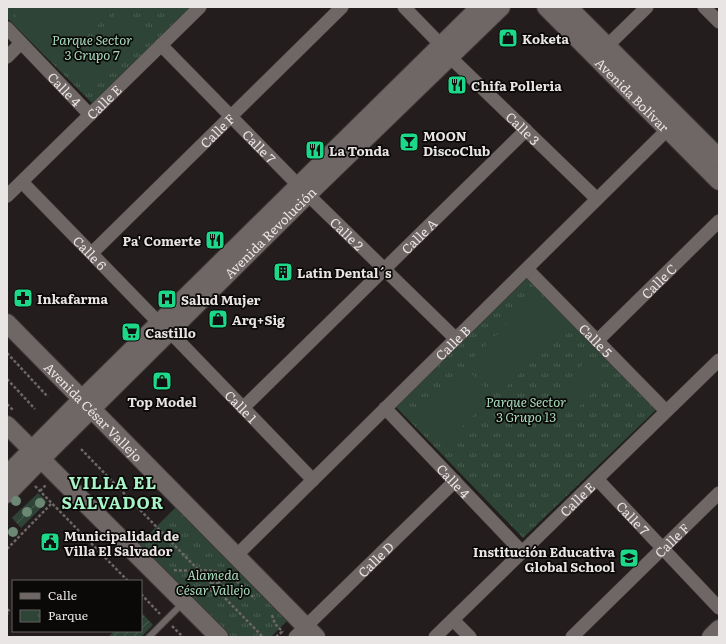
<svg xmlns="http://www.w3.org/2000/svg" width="726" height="644" viewBox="0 0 726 644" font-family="Literata,serif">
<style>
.park{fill:url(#park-tufts)}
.garden{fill:url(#garden-furrows)}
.pitch{fill:#2d4436}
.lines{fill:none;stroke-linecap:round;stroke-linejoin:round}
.lane-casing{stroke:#3e3838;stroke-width:8}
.street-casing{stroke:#3e3838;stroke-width:14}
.secondary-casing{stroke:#3e3838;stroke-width:20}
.path{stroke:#6d6666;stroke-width:2.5;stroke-dasharray:3 2;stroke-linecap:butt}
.lane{stroke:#6f6666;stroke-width:6}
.street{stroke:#6f6666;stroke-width:13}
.secondary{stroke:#6f6666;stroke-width:18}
.tree{fill:#6c8774}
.labels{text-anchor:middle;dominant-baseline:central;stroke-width:3.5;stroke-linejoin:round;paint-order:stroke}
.poi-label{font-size:13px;font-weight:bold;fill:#eae5e5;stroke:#0b0808;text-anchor:start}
.park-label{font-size:13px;font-style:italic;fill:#a7ddbc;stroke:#0b0808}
.street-label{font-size:13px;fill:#eae5e5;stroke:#0b0808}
.district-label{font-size:17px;font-weight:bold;letter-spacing:1px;fill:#a7f5c6;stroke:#0b0808}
</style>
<defs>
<pattern id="park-tufts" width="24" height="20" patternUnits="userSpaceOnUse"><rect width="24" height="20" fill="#2d4436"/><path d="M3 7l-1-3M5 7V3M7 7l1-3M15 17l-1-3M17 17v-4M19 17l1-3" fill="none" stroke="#4c5f53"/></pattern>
<pattern id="garden-furrows" width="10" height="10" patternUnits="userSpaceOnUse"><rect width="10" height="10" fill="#2d4436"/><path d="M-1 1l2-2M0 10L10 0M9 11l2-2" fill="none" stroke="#4c5f53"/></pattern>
</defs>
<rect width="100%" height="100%" fill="#241d1d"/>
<g class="park">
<polygon points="7,7 191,7 92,103 7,18"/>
<polygon points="527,278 656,410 523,538 395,406"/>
<polygon points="176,507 288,620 271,637 231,637 139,544"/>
</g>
<g class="garden">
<polygon points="38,493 47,502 21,528 12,518"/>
<polygon points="141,612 153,625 141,637 108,637 114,631 141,631"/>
</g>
<g class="pitch">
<polygon points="7,7 57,7 32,32"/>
<polygon points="63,7 116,7 61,62 35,35"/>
<polygon points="120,10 147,36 90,92 64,66"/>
<polygon points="533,298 564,329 502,391 471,360"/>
<polygon points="586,361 605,379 572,414 553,397"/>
<polygon points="466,368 493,396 445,444 418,415"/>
</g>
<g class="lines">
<defs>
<polyline id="lane" points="149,637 183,603"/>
<g id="street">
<polyline points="404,7 441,45"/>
<polyline points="704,7 719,22"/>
<path id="s1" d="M 7,28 L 90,115"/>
<path id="s2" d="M 161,45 L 299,186 L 456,339"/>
<polyline points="607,46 647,7"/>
<polyline points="7,57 21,43"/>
<path id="s3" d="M 450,57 L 597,199"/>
<path id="s4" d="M 22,182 L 159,323"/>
<path id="s5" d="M 7,196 L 200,7"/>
<path id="s6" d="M 92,253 L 342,7"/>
<path id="s7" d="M 527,269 L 666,411"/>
<path id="s8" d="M 170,332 L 313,480"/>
<path id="s9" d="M 597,341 L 719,221"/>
<path id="s10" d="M 243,408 L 526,130"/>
<path id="s11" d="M 385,408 L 522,552"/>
<path id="s12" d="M 597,479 L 719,608"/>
<path id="s13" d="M 236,556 L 668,129"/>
<polyline points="453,620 470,637"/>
<path id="s14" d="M 295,637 L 455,481"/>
<path id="s15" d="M 435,637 L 719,360"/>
<path id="s16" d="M 572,637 L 719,493"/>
</g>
<g id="secondary">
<path id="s17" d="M 546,7 L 719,181"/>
<polyline points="568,7 719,158"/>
<path id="s18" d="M 7,323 L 316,637"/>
<polyline points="7,425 219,637"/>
<polyline points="7,475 82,399 480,7"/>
<path id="s19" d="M 7,494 L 51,449 L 308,194 L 501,7"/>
<polyline points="711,637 719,629"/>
</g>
</defs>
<use href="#lane" class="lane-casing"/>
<use href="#street" class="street-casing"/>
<use href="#secondary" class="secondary-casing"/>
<g class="path">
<polyline points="7,353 48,397"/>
<polyline points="7,379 35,409"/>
<polyline points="7,404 14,411"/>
<polyline points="81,449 211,583"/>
<polyline points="35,486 128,581"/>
<polyline points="40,491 47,484"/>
<polyline points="7,549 52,503"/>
<path d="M 174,570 C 191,572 211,567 227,575 C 238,580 247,591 255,599"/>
<polygon points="211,583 218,583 218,591 210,591"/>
<polyline points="218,583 228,574"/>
<polyline points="218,591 263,637"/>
<polyline points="141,594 160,614"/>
<polyline points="7,609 9,611 7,614"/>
<polyline points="272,615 275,624 283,632"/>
<polyline points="172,626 183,637"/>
<polyline points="276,637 283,631"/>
</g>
<use href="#lane" class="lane"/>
<use href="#street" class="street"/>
<use href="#secondary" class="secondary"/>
</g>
<g class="tree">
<circle cx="16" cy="501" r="5"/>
<circle cx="40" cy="503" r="5"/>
<circle cx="27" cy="512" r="5"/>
<circle cx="13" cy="532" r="5"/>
</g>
<defs>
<symbol id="shop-square" viewBox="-11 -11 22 22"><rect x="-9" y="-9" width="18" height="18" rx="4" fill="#1dd888" stroke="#0b0808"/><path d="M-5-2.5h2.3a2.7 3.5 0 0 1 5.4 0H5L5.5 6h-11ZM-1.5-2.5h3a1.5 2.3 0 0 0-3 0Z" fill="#111"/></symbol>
<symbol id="restaurant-square" viewBox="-11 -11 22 22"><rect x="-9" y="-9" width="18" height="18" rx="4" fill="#1dd888" stroke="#0b0808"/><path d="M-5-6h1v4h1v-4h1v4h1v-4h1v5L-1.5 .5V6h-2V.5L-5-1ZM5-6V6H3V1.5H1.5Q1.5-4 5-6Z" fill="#111"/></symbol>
<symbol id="bar-square" viewBox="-11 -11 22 22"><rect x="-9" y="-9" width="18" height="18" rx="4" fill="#1dd888" stroke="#0b0808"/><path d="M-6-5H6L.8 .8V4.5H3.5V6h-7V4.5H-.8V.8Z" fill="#111"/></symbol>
<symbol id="building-square" viewBox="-11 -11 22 22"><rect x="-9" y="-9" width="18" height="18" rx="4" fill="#1dd888" stroke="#0b0808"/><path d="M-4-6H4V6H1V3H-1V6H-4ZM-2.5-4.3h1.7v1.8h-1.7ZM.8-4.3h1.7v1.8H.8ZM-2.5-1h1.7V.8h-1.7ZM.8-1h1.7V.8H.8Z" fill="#111"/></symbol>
<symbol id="pharmacy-square" viewBox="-11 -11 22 22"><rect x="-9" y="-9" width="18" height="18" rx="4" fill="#1dd888" stroke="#0b0808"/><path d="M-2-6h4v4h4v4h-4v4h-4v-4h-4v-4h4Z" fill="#111"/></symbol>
<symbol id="hospital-square" viewBox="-11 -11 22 22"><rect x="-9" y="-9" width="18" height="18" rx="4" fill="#1dd888" stroke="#0b0808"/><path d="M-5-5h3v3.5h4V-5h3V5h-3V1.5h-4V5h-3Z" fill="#111"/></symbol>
<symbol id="supermarket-square" viewBox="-11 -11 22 22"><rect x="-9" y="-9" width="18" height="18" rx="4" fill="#1dd888" stroke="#0b0808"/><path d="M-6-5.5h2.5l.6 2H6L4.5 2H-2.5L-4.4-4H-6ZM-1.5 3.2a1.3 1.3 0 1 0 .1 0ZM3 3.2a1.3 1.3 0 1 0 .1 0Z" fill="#111"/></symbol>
<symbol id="civic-square" viewBox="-11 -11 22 22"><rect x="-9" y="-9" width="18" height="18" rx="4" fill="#1dd888" stroke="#0b0808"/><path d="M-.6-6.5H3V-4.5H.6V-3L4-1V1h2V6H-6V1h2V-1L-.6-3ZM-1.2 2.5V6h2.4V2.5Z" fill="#111"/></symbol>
<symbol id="school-square" viewBox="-11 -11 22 22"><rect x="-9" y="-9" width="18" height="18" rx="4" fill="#1dd888" stroke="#0b0808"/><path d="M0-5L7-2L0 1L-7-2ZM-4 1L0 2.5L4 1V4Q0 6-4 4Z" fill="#111"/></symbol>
</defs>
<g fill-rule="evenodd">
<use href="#shop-square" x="497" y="27" width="22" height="22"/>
<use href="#restaurant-square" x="446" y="74" width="22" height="22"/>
<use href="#bar-square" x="398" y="131" width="22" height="22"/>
<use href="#restaurant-square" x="304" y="139" width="22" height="22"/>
<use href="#restaurant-square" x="204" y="229" width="22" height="22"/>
<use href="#building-square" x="272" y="261" width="22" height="22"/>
<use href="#pharmacy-square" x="12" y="287" width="22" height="22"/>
<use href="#hospital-square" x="156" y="288" width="22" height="22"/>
<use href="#shop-square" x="207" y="308" width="22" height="22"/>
<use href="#supermarket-square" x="120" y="321" width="22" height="22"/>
<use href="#shop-square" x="151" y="370" width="22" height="22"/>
<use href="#civic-square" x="39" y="531" width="22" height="22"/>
<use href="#school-square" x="618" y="547" width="22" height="22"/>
</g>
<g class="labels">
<g class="poi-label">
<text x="522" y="38">Koketa</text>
<text x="471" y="85">Chifa Polleria</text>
<text x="423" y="135">MOON<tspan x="423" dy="15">DiscoClub</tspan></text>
<text x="329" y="150">La Tonda</text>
<text x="201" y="240" text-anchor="end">Pa' Comerte</text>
<text x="297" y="272">Latin Dental´s</text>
<text x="37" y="298">Inkafarma</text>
<text x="181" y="299">Salud Mujer</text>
<text x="232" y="319">Arq+Sig</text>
<text x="145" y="332">Castillo</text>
<text x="162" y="401" text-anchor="middle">Top Model</text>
<text x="64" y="535">Municipalidad de<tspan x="64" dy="15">Villa El Salvador</tspan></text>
<text x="615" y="551" text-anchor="end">Institución Educativa<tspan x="615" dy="15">Global School</tspan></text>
</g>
<g class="park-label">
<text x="92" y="39">Parque Sector<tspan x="92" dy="15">3 Grupo 7</tspan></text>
<text x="526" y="401">Parque Sector<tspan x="526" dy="15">3 Grupo 13</tspan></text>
<text x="213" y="574">Alameda<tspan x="213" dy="15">César Vallejo</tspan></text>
</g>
<g class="street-label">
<text stroke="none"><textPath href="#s1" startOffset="84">Calle 4</textPath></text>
<text stroke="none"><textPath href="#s17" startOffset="123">Avenida Bolívar</textPath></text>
<text stroke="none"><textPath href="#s5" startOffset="135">Calle E</textPath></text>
<text stroke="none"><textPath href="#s3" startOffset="102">Calle 3</textPath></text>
<text stroke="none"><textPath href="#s6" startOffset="175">Calle F</textPath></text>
<text stroke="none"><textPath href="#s2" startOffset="141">Calle 7</textPath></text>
<text stroke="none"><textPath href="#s19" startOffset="371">Avenida Revolución</textPath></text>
<text stroke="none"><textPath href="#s2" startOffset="265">Calle 2</textPath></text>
<text stroke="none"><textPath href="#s10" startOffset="246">Calle A</textPath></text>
<text stroke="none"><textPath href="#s4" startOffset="98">Calle 6</textPath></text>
<text stroke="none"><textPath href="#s9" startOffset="86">Calle C</textPath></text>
<text stroke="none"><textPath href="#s7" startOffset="99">Calle 5</textPath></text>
<text stroke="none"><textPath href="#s13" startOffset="304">Calle B</textPath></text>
<text stroke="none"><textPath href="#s8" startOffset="103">Calle 1</textPath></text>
<text stroke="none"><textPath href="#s18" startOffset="124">Avenida César Vallejo</textPath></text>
<text stroke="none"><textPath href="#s11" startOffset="100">Calle 4</textPath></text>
<text stroke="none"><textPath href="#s15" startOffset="198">Calle E</textPath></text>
<text stroke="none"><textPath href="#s12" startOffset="53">Calle 7</textPath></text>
<text stroke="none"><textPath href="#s16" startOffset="139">Calle F</textPath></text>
<text stroke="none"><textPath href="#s14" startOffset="112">Calle D</textPath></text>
</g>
<g class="district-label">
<text x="113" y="481">VILLA EL<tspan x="113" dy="20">SALVADOR</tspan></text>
</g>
</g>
<rect width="726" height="644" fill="none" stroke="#eae5e5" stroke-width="16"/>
<rect x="12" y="580" width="130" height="52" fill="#0b0808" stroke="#646060"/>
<rect x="20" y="593" width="20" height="6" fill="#6f6666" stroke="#646060"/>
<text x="48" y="600" font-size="12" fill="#eae5e5">Calle</text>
<rect x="20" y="610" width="20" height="12" fill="url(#park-tufts)" stroke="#646060"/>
<text x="48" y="620" font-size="12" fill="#eae5e5">Parque</text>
</svg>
